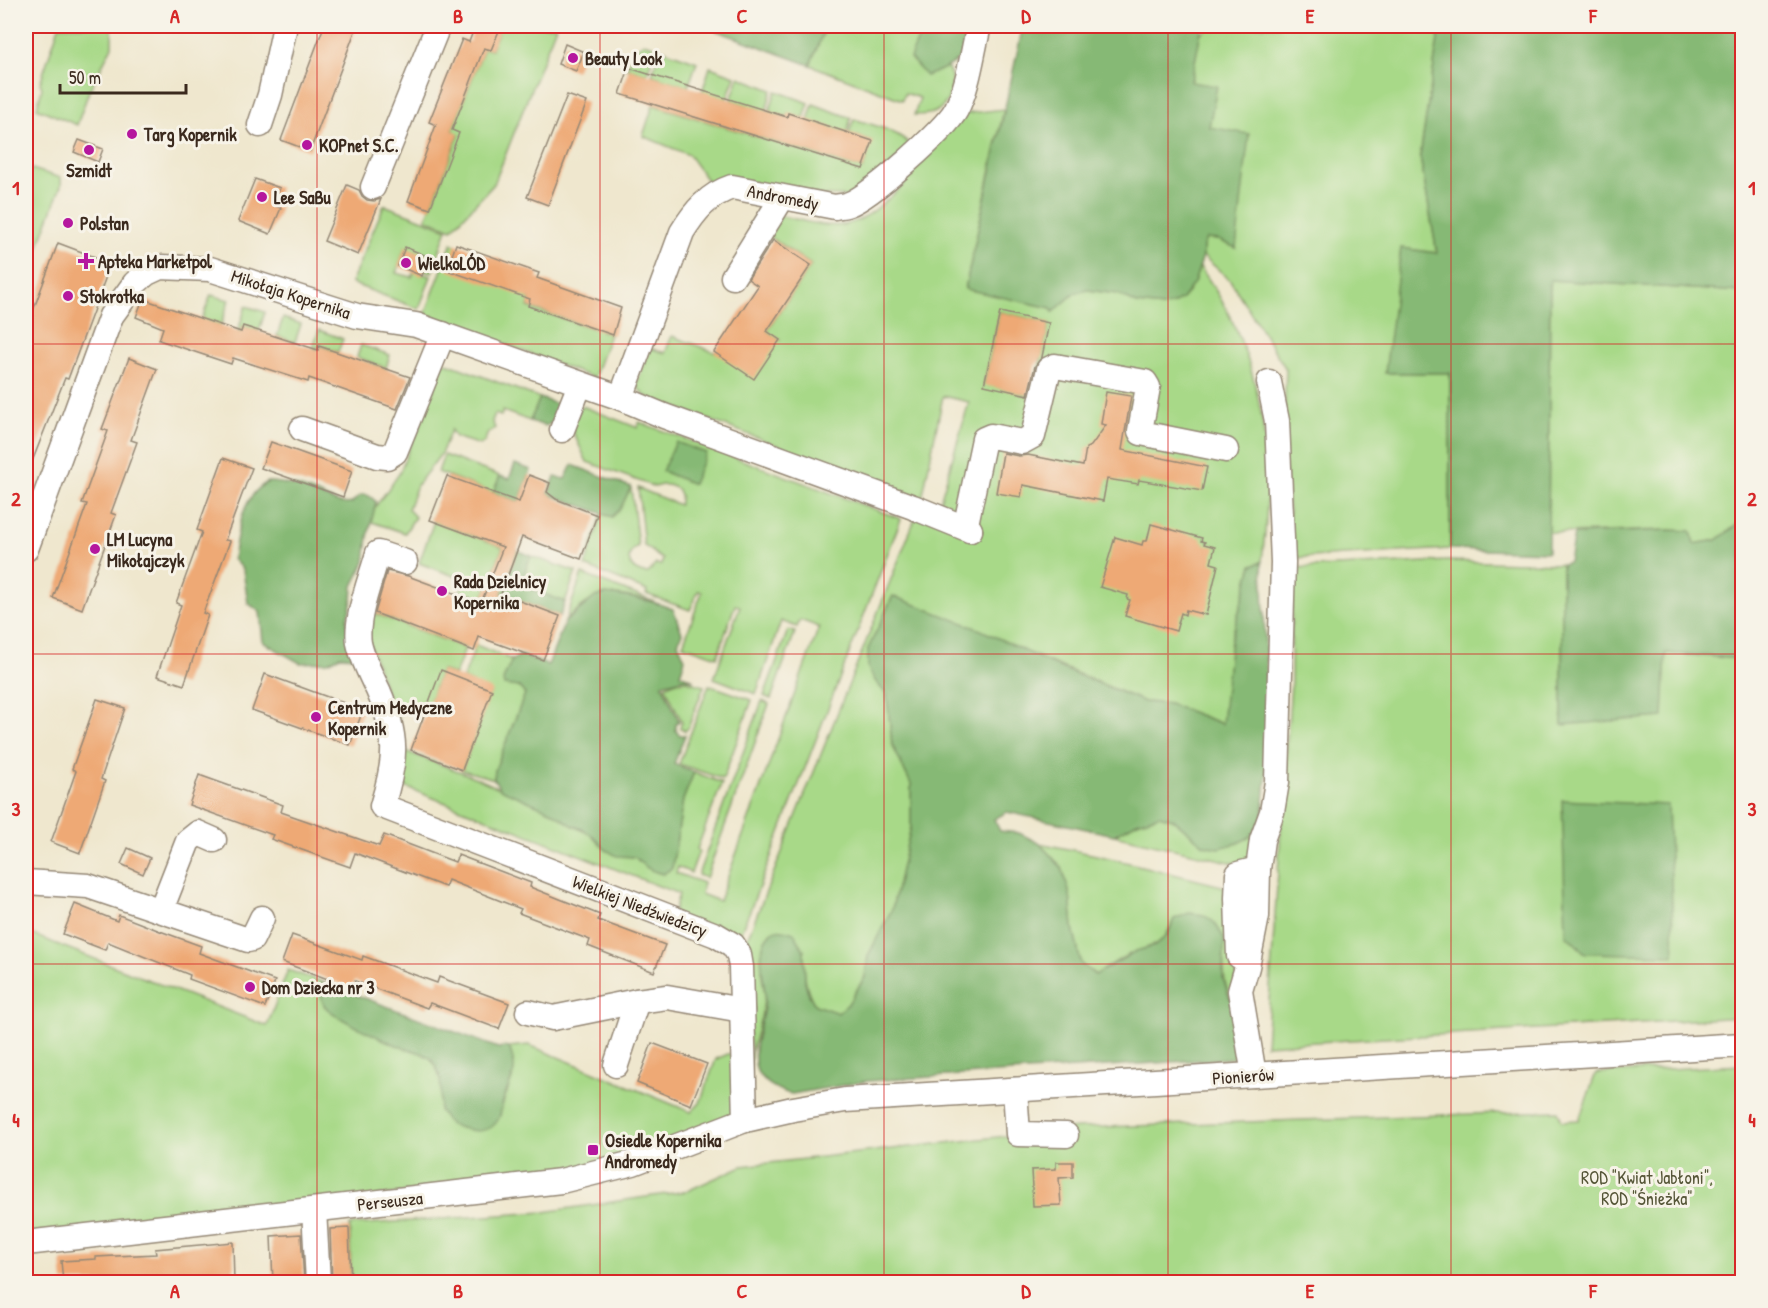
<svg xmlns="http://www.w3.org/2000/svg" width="1768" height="1308" viewBox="0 0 1768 1308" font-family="'Patrick Hand',sans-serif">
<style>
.green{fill:#a8d988;stroke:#728253;stroke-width:1.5;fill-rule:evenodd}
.forest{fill:#86b974;stroke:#607249;stroke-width:1.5}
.building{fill:#eea975}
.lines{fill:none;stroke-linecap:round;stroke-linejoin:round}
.minor-casing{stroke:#958876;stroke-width:27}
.minor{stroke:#fff;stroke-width:24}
.grid{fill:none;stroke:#d62828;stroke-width:1.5;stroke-opacity:0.55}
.poi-dot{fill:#b5179e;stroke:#f7f3e8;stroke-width:2}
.labels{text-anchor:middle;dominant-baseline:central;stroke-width:6;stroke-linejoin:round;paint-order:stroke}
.poi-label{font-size:18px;font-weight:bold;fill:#3b2a1e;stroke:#f7f3e8;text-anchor:start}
.street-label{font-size:18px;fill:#3b2a1e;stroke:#f7f3e8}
.park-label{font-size:18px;fill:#565638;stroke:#f7f3e8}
.neatline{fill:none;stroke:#d62828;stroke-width:2}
.grid-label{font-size:20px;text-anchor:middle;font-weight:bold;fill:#d62828}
</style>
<rect width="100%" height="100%" fill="#f7f3e8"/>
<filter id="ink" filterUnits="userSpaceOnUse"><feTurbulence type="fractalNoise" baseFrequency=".0167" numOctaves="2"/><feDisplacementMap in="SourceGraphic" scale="12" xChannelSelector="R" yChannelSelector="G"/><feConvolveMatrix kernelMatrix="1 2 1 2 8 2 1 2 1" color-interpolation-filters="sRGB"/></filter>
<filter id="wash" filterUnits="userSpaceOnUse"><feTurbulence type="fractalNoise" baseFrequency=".008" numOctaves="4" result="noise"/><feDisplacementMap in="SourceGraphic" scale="24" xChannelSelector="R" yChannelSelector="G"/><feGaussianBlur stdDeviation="1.35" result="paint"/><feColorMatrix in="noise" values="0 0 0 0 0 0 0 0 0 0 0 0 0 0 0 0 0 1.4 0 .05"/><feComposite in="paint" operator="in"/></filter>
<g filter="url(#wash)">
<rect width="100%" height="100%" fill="#efe7ce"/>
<g class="green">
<polygon points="59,26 112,26 112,46 89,91 77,125 37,108 42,88 40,83"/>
<polygon points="501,26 556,26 494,184 452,229 426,219 459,134 452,130 484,48 491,50"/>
<path d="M 826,26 L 915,26 C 929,54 965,66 947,101 C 939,114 928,115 914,115 L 920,98 L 905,93 L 902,100 L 810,65 Z"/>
<polygon points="1212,26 1440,26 1420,157 1437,253 1401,248 1386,373 1450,373 1450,549 1293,558 1283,448 1286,369 1230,280 1203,256 1203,246 1206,239 1218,240 1236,248 1209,128 1191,83 1200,34"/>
<polygon points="644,43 656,47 647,74 627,68 634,50"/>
<polygon points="661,49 697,62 688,87 652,75"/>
<polygon points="710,67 735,76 727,99 702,92"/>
<polygon points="739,77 772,90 766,111 731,100"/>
<polygon points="776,91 809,103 804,118 788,114 787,117 769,112"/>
<polygon points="813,104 851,118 847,133 808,120"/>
<path d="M 653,105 L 863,169 L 872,141 L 849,133 L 854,119 C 871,125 899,130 911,146 L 857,197 L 714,190 L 689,155 L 643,136 Z"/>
<path d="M 1004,109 L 965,289 L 1052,308 L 1057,308 L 1075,293 L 1088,290 L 1118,294 L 1137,304 L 1163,307 L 1182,299 L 1189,291 L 1200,267 C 1254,341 1272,430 1266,521 C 1265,535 1263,549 1262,562 L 1252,565 L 1231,640 L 1223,724 L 1170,704 L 1145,702 L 893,596 L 868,650 L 876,682 L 887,694 L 892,744 L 911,784 L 911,827 L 892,909 L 868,956 L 865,977 L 848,1004 L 838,1013 L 815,1005 C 804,987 804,971 804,951 L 771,932 L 764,943 L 762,976 L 765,995 L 761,1017 L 751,1053 L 745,1120 L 633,1163 L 26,1241 L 26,932 L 267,1026 L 288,970 L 322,982 C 321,990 320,997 324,1005 C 332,1016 388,1042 402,1047 C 412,1051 425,1052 432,1060 C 443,1075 442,1093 439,1110 L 499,1117 C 505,1087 521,1078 509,1047 L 529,1045 L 691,1112 L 700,1103 L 716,1059 L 728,1054 L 751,1053 L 742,952 L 917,514 L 939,505 L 969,402 L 943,396 L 922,499 L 645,396 L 638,388 L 637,383 L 650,348 L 665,353 L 672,336 L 714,352 L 780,340 L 767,331 L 811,265 L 766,234 L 781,216 C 799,219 823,228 842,225 C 867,222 886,200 904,185 L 902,173 L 962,114 ZM 1000,312 L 1049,323 L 1033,396 L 984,384 Z"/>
<polygon points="32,169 61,178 61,186 26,279 26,176"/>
<polygon points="384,205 447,229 432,272 424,270 429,257 405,248 396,273 412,277 414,272 431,276 419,309 351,283"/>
<polygon points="452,243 530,299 528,307 610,334 594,378 425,314"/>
<path d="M 1550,280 L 1742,292 L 1742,521 L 1717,540 L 1694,544 L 1691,531 C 1643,528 1596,535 1548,532 Z"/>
<polygon points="211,295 229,300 221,325 202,319"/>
<polygon points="246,306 265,312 259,331 243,326 241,332 238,331"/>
<polygon points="283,318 301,324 295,342 277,336"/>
<polygon points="319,330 343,339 338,352 319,345 317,349 313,347"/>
<polygon points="361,345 390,355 386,368 357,357"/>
<polygon points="444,362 540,398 530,421 503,411 501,416 495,414 492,421 495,428 488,433 484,442 480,445 455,437 451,430 441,454 417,485 408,509 415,517 405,533 372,522 368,517 399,474 413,439 416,436"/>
<path d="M 582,406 L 638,428 L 639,422 L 901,519 L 751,908 L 738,938 L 672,917 L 679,894 L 395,783 L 405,751 L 474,777 L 551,811 L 572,825 L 593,836 L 606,850 L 623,856 L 636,857 C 644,867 651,871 663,874 L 672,868 L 683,800 L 694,772 L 722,783 L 697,849 L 699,851 L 691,873 L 678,867 L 676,873 L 703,883 L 701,894 L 719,901 L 819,627 L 800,620 L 797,627 L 781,621 L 756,694 L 714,678 L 740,606 L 735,605 L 717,657 L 683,645 L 702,592 L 698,591 L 690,610 L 646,594 L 647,591 L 585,566 L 602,514 L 612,517 L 620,509 L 631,487 L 638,546 C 621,556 631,574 648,573 L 656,564 L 661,565 L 663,559 C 655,556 652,549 644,546 L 638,488 L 679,505 C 685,488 669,481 655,487 L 587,462 L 569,423 Z"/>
<polygon points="444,455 500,476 493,493 438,472"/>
<polygon points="434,521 503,547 481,603 459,595 465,580 419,563"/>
<polygon points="531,556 576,572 565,602 519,585"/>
<polygon points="1448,561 1562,564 1562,724 1666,653 1742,659 1742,1017 1266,1045 1291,684 1292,568"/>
<path d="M 582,574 L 655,602 C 613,593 597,587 565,622 Z"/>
<polygon points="371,612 465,648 455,675 441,670 426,712 403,704 397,725 368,639"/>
<polygon points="788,630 795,632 771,699 764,696"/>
<polygon points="476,645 512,660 503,680 519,687 525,694 495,770 494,779 462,770 491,691 463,679"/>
<polygon points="687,681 704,686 688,728 685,731 680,727 682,722 665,686 674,682"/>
<polygon points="709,685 752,700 723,779 679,764"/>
<polygon points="762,701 769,704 706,878 698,875"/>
<polygon points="1159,815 1173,819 1204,845 1255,831 1250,861 1238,864 1114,835 1137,822"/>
<path d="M 1039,843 L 1101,856 L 1234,889 L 1237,1011 C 1225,990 1223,979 1224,955 L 1174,919 C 1161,951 1154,942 1128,955 C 1117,960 1106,968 1096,975 L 1081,964 L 1073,928 L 1070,895 L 1062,868 Z"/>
<polygon points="1742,1065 1742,1282 351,1282 350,1225 544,1212 687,1191 742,1166 1077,1128 1558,1111 1562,1121 1579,1120 1596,1073"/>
</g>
<g class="forest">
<polygon points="704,26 826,26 810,65"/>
<path d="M 915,26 L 977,26 C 967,59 957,64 926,76 L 910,58 L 920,35 Z"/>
<polygon points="1023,26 1202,26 1191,82 1217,86 1209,127 1249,134 1236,248 1218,240 1206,239 1203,246 1203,256 1194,283 1182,299 1173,304 1163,307 1137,304 1117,294 1088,290 1075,293 1053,312 1051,308 965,289"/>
<polygon points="1440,26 1742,26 1742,292 1550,280 1548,552 1450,549 1450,373 1385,373 1401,248 1437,253 1420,157"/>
<polygon points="540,398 562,406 555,422 545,426 530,421"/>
<polygon points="676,442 706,453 693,484 662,471"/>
<polygon points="515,464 531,470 519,502 493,493 500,476 509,479"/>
<polygon points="572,465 631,487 620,509 612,517 548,494 555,477 565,479"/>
<path d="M 268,482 C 284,482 306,488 320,495 C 330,499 341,506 352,503 C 361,492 367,492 376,502 L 368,537 L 365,562 L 353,586 L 352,600 L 347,620 L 347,630 L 355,657 L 340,656 L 328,662 L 300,663 L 263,642 L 260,612 L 248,603 L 243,570 L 233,559 C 237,533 242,495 268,482 Z"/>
<polygon points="1742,521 1742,659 1666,653 1663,717 1562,725 1562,564 1569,562 1574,534 1668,530 1691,531 1694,544 1717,540"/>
<polygon points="517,550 531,556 520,585 565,602 560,616 501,594"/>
<path d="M 1262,562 L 1269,739 L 1263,816 L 1255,831 L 1250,837 L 1238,843 L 1219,848 L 1204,845 L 1173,819 L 1159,815 L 1137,822 L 1114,835 L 1007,812 L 994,819 L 1000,831 L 1019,833 L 1039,843 L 1062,868 L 1070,895 L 1073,928 L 1081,964 L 1095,975 L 1136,951 L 1155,946 L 1168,934 L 1174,919 L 1189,913 L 1204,915 L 1215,923 L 1224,938 L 1223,978 L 1229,996 L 1237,1011 L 1251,1057 L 868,1081 L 792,1094 C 780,1092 759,1081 756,1068 C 750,1042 766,1019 765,994 C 764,978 758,959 764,943 C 765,940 770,934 772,932 C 779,927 787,931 794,933 L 804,951 L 805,982 L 809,995 L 815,1005 L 838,1013 L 848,1004 L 865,977 L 868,956 L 892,909 L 911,827 L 911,784 L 892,744 L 887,695 L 876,682 L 868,668 L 868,649 L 893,596 L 981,630 L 1061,668 L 1145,702 L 1170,704 L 1222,724 L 1231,640 L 1252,565 Z"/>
<path d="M 606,594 C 630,597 651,600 673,609 L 682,633 L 678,643 L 685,659 L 680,674 L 694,680 L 683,679 L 662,684 L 679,721 L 676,724 L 676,731 L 680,735 L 685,735 L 674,764 L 694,772 L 683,800 L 672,868 L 663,874 C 651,871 644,867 635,857 L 617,856 L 606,850 L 593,836 L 584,830 L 572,825 L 551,811 L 500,789 L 494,779 L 495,770 L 525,694 L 519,687 L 504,685 L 503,680 L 512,660 L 521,655 L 548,665 L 565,622 L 595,597 Z"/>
<polygon points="1562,800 1668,805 1674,955 1585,953 1566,935"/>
<path d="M 322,982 L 498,1048 L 509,1047 C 518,1071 514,1073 505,1095 C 502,1102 502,1111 499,1118 C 489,1138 465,1130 449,1124 L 439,1110 C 442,1093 443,1074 432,1060 C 425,1052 412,1051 402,1047 C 386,1041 333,1018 324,1005 C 320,997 321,990 322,982 Z"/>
</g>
<g id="blocks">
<g class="building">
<polygon points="324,26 357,26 310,151 281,140"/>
<polygon points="475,26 501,26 491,50 484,48 452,130 459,133 430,209 408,201 436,125 429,122 462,39 469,42"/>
<polygon points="565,44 584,52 576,71 558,64"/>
<polygon points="629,68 787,117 788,113 873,141 863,169 620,94"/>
<polygon points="567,95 587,102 548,205 527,197"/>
<polygon points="79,140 103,149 98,162 74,152"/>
<polygon points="255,179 280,188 273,205 281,208 270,234 238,221"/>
<polygon points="347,185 359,190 362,196 367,200 374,201 381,199 358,255 324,241"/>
<polygon points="773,240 811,265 767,331 780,340 754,379 714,352 758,286 748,279"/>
<polygon points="58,243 111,263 68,379 65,378 26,477 26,330"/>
<polygon points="456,244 539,273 537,278 621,308 613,335 528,306 530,299 447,270"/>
<polygon points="405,247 429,257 422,276 398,266"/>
<polygon points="143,299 241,332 243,326 318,350 319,346 410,377 397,409 309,378 308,382 233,358 231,364 159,340 163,328 136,317"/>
<polygon points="1000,312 1049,323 1042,357 1035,366 1028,395 984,385"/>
<polygon points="129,358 157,369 131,440 137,442 111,513 116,515 82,609 53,598 87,504 82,503 108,431 102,429"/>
<polygon points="1106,392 1131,396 1122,450 1207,467 1202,491 1139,480 1138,484 1107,479 1103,501 1023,485 1021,497 996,493 1003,453 1019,456 1028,455 1083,466 1086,448 1091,446 1106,425 1101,424"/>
<polygon points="271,442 352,471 343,497 261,468"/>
<polygon points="223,458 252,468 225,540 230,541 203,613 208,615 184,685 157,676 181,605 176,603 202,532 197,530"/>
<polygon points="529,475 550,483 547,492 556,499 597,515 581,559 522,537 501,594 560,616 543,660 479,637 474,651 375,613 387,571 408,576 481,603 503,547 430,520 447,476 519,502"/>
<polygon points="1151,524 1202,538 1201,541 1205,542 1204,544 1215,547 1211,563 1218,565 1206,615 1186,610 1185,615 1181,613 1176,631 1125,616 1130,600 1127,599 1128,595 1100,587 1115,537 1142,545 1143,541 1147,541"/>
<polygon points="441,670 492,690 462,770 411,750"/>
<polygon points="265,674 363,710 350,745 252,710"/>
<polygon points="97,699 125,708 101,779 105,781 80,853 51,842 76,771 72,769"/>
<polygon points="199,775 283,805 281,812 379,846 384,835 455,862 458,855 531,883 530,887 600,915 598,920 665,945 654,972 588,946 590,940 519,913 521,909 448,880 445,887 355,853 350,867 271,839 273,835 189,805"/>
<polygon points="128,848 150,858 143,874 121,864"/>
<polygon points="75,904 117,921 119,915 160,931 201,946 199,953 275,981 265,1007 189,979 190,975 108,942 105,950 63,934"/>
<polygon points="292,935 362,960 363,956 437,983 439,977 509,1003 499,1029 430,1003 427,1008 355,981 352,988 282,962"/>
<polygon points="652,1043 707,1064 691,1105 637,1083"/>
<polygon points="1056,1162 1073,1162 1073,1177 1059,1178 1061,1205 1033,1206 1031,1170 1056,1169"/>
<polygon points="349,1228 351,1282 332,1282 330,1229"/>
<polygon points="301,1234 304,1282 273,1282 271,1236"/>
<polygon points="233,1242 234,1282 63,1282 61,1261 96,1259 96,1257 156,1254 155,1249"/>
</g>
</g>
</g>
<g filter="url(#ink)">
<use href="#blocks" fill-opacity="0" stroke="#958876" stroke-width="1.5"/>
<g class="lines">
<defs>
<g id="minor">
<polyline points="260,125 270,95 285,26"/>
<polyline points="373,187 438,26"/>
<polyline points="733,277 779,203"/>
<path d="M 621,398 L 682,232 C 695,211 708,195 732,187 L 835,207 C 839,206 845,206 849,204 C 870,197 945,130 956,110 C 969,85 972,53 979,26"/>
<polyline points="302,429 377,456 387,457 395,452 443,334"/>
<polyline points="562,430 580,384"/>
<polyline points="970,530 966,524 984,439 991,436 1022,442 1033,436 1049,369 1055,366 1145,382 1148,387 1140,431 1141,433 1226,450"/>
<polyline points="26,549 111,316 135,283 147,273 160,267 210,269 357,316 416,325 621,398 664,416 913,507 970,530"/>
<path d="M 405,562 L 378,553 C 371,579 355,617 359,643 C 362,658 371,676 378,690 C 398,736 397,758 382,806 L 716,935 L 733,945 L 739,955 L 741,967 L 745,1120"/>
<polyline points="26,882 88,886 248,940 252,939 262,918"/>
<polyline points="161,910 188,841 198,833 214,840"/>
<polyline points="1239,956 1237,898 1238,874 1258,869"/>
<polyline points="528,1012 553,1018 637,1001 667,997 742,1010"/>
<polyline points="616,1065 637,1001"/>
<polyline points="1254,1075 1240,991 1247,967 1257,916 1258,869 1262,840 1272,812 1277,782 1283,562 1277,421 1269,382"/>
<polyline points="1015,1090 1018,1134 1066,1135"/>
<polyline points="314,1210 318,1282"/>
<polyline points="26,1243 561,1181 633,1163 745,1120 793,1109 845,1100 1742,1045"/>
</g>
</defs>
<use href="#minor" class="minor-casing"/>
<use href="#minor" class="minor"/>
</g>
</g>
<path class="grid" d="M 317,26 L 317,1282M 600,26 L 600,1282M 884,26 L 884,1282M 1168,26 L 1168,1282M 1451,26 L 1451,1282M 26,344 L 1742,344M 26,654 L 1742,654M 26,964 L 1742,964"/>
<g class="poi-dot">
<circle cx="573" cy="58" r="6"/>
<circle cx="132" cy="134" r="6"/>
<circle cx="307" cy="145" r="6"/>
<circle cx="89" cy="150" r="6"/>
<circle cx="262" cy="197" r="6"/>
<circle cx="68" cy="223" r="6"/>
<path d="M83 252h6v6h6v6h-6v6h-6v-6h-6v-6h6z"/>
<circle cx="406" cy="263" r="6"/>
<circle cx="68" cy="296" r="6"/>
<circle cx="95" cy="549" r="6"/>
<circle cx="442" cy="591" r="6"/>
<circle cx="316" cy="717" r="6"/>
<circle cx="250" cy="987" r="6"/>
<rect x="587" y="1144" width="12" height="12" rx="3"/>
</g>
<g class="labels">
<g class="poi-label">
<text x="585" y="58">Beauty Look</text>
<text x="144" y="134">Targ Kopernik</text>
<text x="319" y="145">KOPnet S.C.</text>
<text x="89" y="170" text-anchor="middle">Szmidt</text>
<text x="274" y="197">Lee SaBu</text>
<text x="80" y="223">Polstan</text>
<text x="98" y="261">Apteka Marketpol</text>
<text x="418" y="263">WielkoLÓD</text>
<text x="80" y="296">Stokrotka</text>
<text x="107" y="539">LM Lucyna<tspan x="107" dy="21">Mikołajczyk</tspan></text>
<text x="454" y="581">Rada Dzielnicy<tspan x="454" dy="21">Kopernika</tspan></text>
<text x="328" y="707">Centrum Medyczne<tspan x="328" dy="21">Kopernik</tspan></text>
<text x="262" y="987">Dom Dziecka nr 3</text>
<text x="605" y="1140">Osiedle Kopernika<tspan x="605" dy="21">Andromedy</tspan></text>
</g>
<g class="street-label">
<text transform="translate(783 197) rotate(11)">Andromedy</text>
<text transform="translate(291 294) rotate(18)">Mikołaja Kopernika</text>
<text transform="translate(640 906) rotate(21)">Wielkiej Niedźwiedzicy</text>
<text transform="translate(1243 1076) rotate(-4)">Pionierów</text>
<text transform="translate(390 1201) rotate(-6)">Perseusza</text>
</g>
<g class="park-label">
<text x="1647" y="1177">ROD "Kwiat Jabłoni",<tspan x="1647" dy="21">ROD "Śnieżka"</tspan></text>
</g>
</g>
<rect width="1768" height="1308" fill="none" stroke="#f7f3e8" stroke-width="66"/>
<path d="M60 84v9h126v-9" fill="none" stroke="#3b2a1e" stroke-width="3"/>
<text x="69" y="84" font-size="18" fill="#3b2a1e" stroke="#f7f3e8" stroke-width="4.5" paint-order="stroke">50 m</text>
<rect x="33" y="33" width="1702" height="1242" class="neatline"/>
<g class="grid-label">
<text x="175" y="23">A</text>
<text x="458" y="23">B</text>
<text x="742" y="23">C</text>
<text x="1026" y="23">D</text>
<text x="1310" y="23">E</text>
<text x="1593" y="23">F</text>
<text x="16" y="195">1</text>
<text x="1752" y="195">1</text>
<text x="16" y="506">2</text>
<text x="1752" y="506">2</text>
<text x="16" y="816">3</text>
<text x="1752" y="816">3</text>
<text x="16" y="1127">4</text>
<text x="1752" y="1127">4</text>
<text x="175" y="1298">A</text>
<text x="458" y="1298">B</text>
<text x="742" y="1298">C</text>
<text x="1026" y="1298">D</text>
<text x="1310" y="1298">E</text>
<text x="1593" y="1298">F</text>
</g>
</svg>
